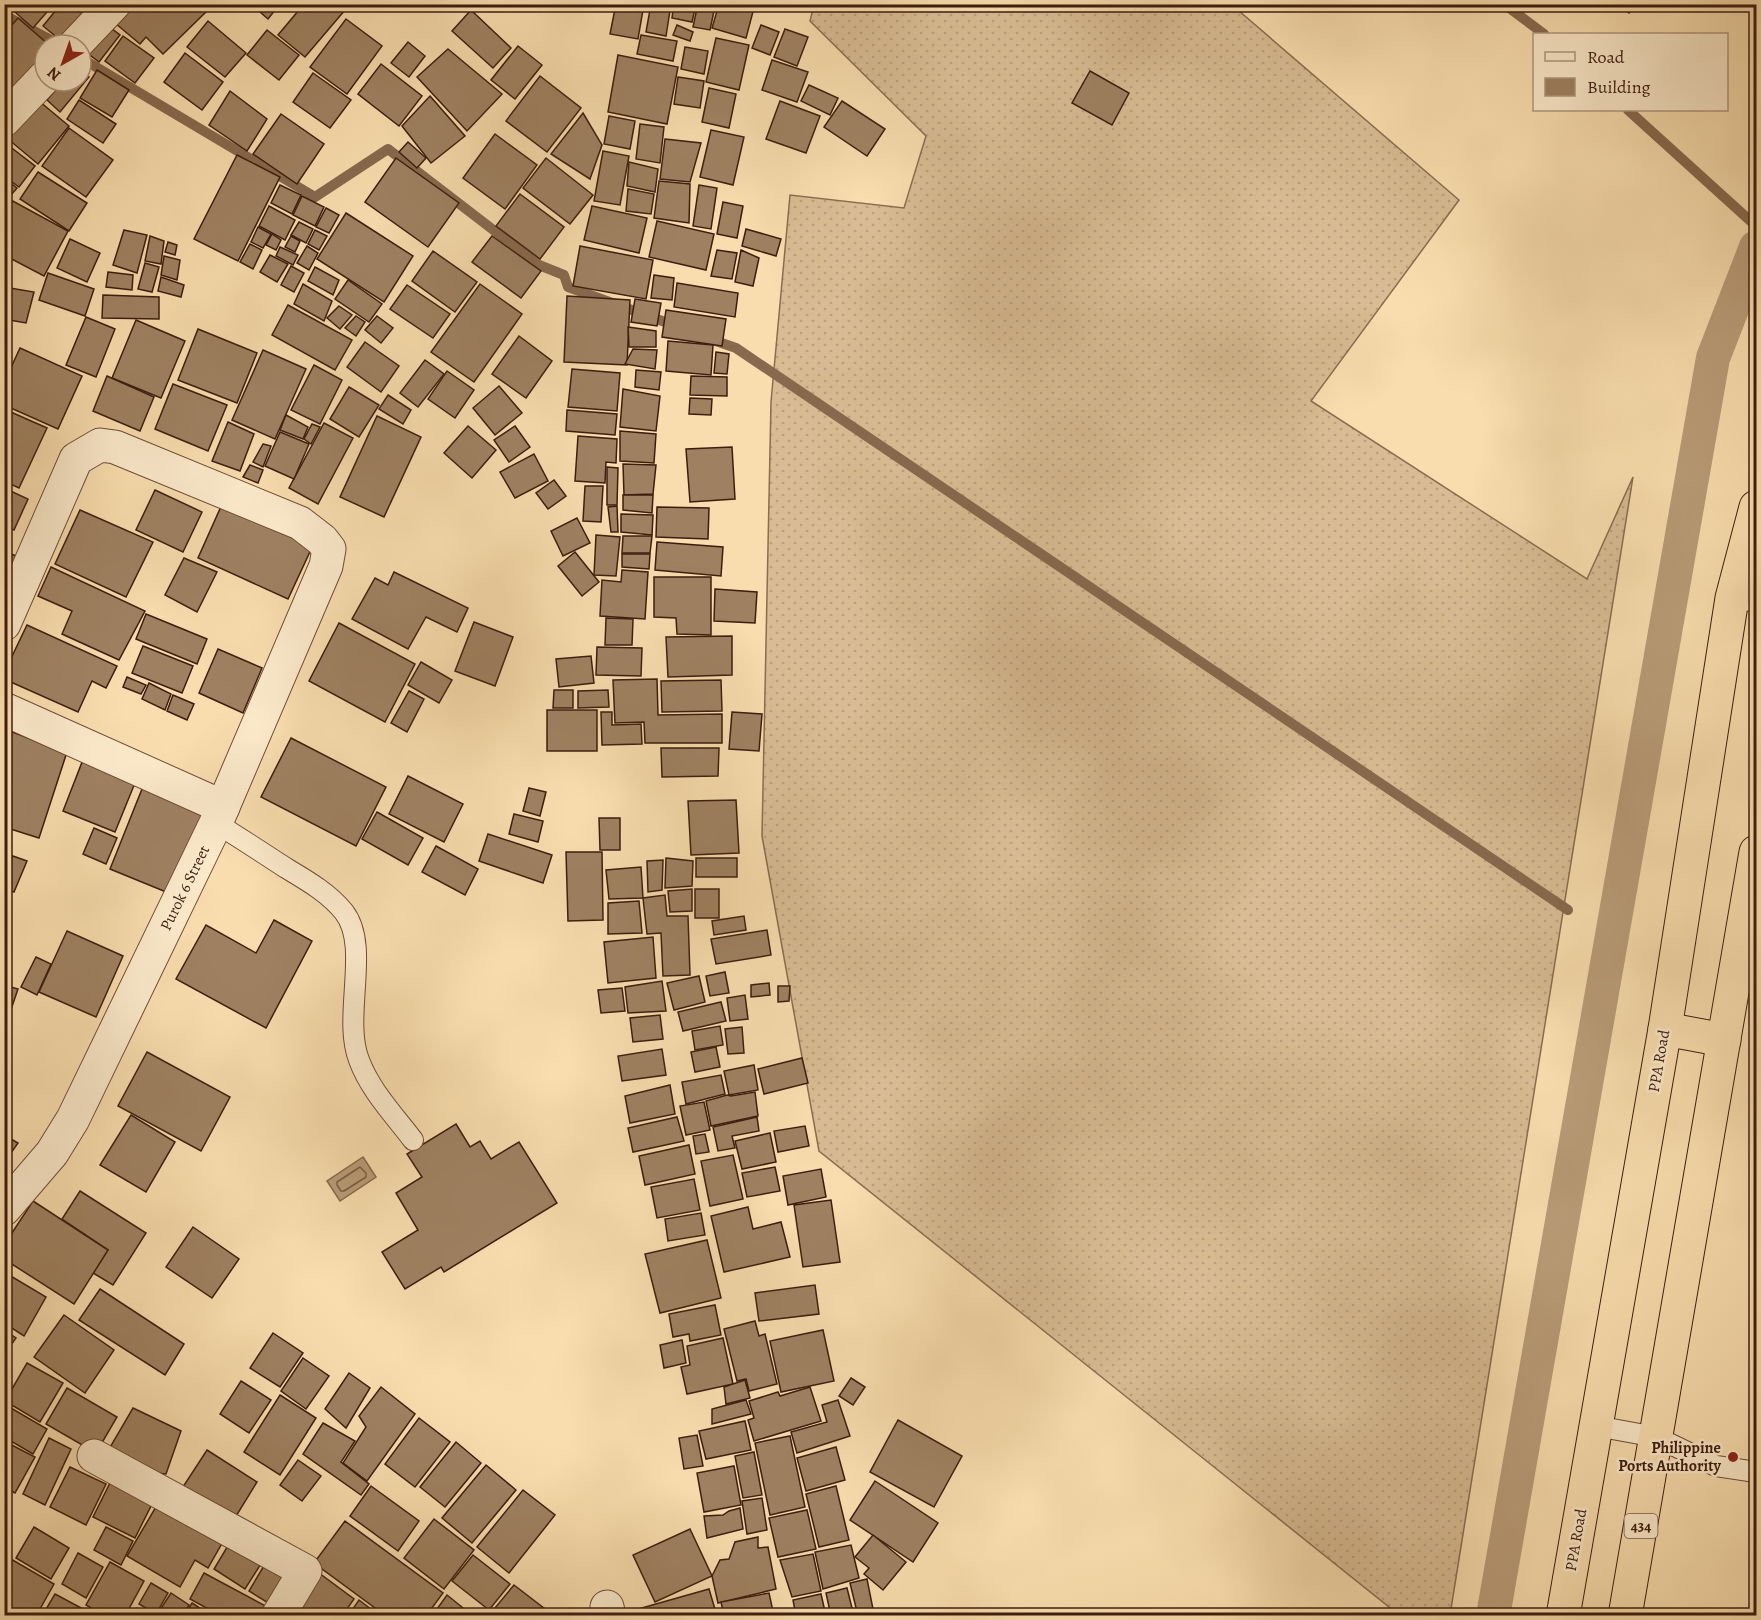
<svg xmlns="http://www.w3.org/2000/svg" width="1761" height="1620" viewBox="0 0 1761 1620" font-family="Alegreya,serif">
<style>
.grass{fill:url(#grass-dots);stroke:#8c6c51;stroke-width:1.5}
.water{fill:#b99c78;stroke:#88694e;stroke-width:1.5}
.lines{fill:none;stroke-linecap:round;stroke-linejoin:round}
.shore{stroke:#7c5c44;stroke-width:1.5}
.stream{stroke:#88694e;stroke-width:10}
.canal{stroke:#b99c78;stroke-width:34}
.building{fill:#9f8162;stroke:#3e1d0f;stroke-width:1.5}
.service-casing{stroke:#6d4d37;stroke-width:22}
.minor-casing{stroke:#6d4d37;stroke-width:35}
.trunk-casing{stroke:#3e1d0f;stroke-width:35}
.service{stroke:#fbe9ca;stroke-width:20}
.minor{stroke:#fbe9ca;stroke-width:33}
.trunk{stroke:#f9ddae;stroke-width:33}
.poi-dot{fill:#8f2418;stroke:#fbe9ca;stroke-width:2}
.labels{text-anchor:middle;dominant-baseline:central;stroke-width:5;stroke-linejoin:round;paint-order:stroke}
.shield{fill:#fbe9ca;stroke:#775a47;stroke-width:1.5}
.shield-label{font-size:15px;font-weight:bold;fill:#3e1d0f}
.street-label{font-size:16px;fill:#3e1d0f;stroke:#fbe9ca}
.poi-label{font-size:16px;font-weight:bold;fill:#3e1d0f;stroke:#fbe9ca;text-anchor:end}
</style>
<defs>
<pattern id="grass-dots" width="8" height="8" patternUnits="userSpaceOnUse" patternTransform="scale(1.5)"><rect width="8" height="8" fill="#d9bc93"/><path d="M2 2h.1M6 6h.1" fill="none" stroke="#bba17e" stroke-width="1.8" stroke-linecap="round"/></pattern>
</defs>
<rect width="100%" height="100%" fill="#f9ddae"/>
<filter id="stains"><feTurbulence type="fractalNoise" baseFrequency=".00333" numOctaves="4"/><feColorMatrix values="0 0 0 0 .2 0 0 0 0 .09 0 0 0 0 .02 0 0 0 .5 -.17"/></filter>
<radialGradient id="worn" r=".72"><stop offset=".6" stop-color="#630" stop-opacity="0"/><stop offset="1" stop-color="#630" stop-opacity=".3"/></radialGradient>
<polygon class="grass" points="814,5 1232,5 1459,200 1311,401 1587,579 1633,477 1450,1615 1399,1615 819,1151 762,836 771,402 790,195 904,208 926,136 810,21"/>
<polygon class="water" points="363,1157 376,1177 340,1201 327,1181"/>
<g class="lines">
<polygon class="shore" points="360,1167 366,1173 366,1177 344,1191 341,1191 337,1185 337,1182"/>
<g class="stream">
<polyline points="1504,4 1544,34"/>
<polyline points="4,15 58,44"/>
<polyline points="81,58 315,197 388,149 539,265 564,275 568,287 676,326"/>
<polyline points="1628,110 1756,226"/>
<polyline points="710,339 736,348 1568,910"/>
</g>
<polyline class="canal" points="1493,1616 1713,358 1756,247"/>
</g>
<g class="building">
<polygon points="6,4 54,4 33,28"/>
<polygon points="61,4 71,4 87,18 65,44 43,26"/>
<polygon points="132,4 211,4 212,6 163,54 146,37 140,44 115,23"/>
<polygon points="251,4 280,4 268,19"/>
<polygon points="304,4 338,4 345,10 305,57 278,35"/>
<polygon points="616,4 644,4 638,39 610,34"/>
<polygon points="651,4 671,4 666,36 646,32"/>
<polygon points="674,4 696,4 692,22 672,18"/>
<polygon points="719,4 755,4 746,38 712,28"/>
<polygon points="1616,4 1635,4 1629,13"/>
<polygon points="697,8 714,11 710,30 693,27"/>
<polygon points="471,10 511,48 493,68 452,31"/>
<polygon points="18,18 49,45 45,45 45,56 11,95 4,90 4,34"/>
<polygon points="346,19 382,46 347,94 310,67"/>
<polygon points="208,21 246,53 225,77 187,47"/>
<polygon points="107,25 120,35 99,62 86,52"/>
<polygon points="677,25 693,32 690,41 673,35"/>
<polygon points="761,25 779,32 770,55 752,48"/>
<polygon points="785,29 808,37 797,66 774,57"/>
<polygon points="267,30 299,55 279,80 247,55"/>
<polygon points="641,35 677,41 673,61 637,54"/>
<polygon points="123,36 154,58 135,83 105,61"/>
<polygon points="716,38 749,45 739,90 706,82"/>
<polygon points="408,42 425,56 409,77 391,63"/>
<polygon points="518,46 542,65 515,99 491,80"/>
<polygon points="685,47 708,51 704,74 681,69"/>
<polygon points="448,49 502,94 467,131 417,77"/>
<polygon points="185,53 223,82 202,110 164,82"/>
<polygon points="618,55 678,67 667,124 608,112"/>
<polygon points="772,60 808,72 797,102 762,90"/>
<polygon points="381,64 422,96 399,126 358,94"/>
<polygon points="97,70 129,90 112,117 80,98"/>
<polygon points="81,71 89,77 60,112 47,100 63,81 81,81"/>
<polygon points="1090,71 1129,93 1112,125 1072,103"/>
<polygon points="313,73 351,100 330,128 293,102"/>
<polygon points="540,76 581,108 547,152 506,121"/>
<polygon points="678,77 704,81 700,108 674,104"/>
<polygon points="809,85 838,98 830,115 801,101"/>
<polygon points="709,88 736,94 729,128 702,122"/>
<polygon points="230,91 267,119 247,151 209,125"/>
<polygon points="430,96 465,136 431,163 402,126"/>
<polygon points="79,100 116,124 103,143 67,119"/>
<polygon points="39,101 69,126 38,164 8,139"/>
<polygon points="780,101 820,116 806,153 766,139"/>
<polygon points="842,101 885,129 867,156 824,127"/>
<polygon points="583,113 602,145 590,179 551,154"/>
<polygon points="281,114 324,144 297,184 253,154"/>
<polygon points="609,116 635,121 630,149 604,144"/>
<polygon points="640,124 664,127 660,163 636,159"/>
<polygon points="69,128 113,160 86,197 42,166"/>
<polygon points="711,130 744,137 733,185 700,177"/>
<polygon points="495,134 537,165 505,209 463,178"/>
<polygon points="665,139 701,143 690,182 660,179"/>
<polygon points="4,142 35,166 19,187 4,176"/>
<polygon points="408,142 426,158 417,168 399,152"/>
<polygon points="603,151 629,156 620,205 594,201"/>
<polygon points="237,155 280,177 238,261 194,239"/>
<polygon points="396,158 459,203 428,247 365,202"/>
<polygon points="546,158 593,195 570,224 523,188"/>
<polygon points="629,162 658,169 655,192 627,186"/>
<polygon points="38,172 87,203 69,231 20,199"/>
<polygon points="4,178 17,188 5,202 4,202"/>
<polygon points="659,181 690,184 689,223 654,218"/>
<polygon points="280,185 301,195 292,214 271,203"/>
<polygon points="699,185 717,188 711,229 693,226"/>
<polygon points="628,189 654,194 651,214 626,211"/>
<polygon points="520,194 564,227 540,259 496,226"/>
<polygon points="302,196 324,207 315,226 293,215"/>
<polygon points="9,199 68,231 44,276 4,255 4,208"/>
<polygon points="723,202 743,206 737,238 717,234"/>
<polygon points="269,206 295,220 285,240 259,226"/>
<polygon points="592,206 647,218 639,253 584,240"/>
<polygon points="326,208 339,215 329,233 316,227"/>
<polygon points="346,213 413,256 384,302 317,259"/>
<polygon points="657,221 714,234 706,270 649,257"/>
<polygon points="299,222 313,229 306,243 291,235"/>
<polygon points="258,227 271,234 263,248 251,242"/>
<polygon points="746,229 781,239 776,256 742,246"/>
<polygon points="124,230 147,235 137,273 113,265"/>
<polygon points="315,230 327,236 319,250 308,244"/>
<polygon points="272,234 281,240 276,250 266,245"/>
<polygon points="150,236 164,241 161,264 145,261"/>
<polygon points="291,236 300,241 295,252 285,247"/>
<polygon points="492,236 541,271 521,298 472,262"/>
<polygon points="70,239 100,253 87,282 57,268"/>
<polygon points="168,242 177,245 175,255 165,252"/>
<polygon points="250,244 262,250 253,269 240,262"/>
<polygon points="307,246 318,253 309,270 297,263"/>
<polygon points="580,246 653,260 646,299 573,286"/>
<polygon points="280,247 298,255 293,265 276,256"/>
<polygon points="717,250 737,253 732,279 711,276"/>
<polygon points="741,250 759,258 753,286 735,282"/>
<polygon points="433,251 477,282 455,312 412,281"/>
<polygon points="270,255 288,264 277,282 260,272"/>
<polygon points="164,256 180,260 177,280 161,275"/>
<polygon points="145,263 159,267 152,292 138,289"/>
<polygon points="291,266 304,273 294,292 281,285"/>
<polygon points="315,267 339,280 333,295 308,281"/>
<polygon points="108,272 133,275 132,290 106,287"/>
<polygon points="48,273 94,289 85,316 39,300"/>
<polygon points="654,275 674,278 672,300 651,298"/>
<polygon points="161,277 184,285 181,297 158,291"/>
<polygon points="348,280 382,304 369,322 335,299"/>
<polygon points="677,283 738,293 735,317 674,307"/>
<polygon points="303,284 332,301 324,321 294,304"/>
<polygon points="480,284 522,314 474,382 431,352"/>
<polygon points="407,285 450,314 433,338 390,309"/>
<polygon points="4,287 34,292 26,323 4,319"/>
<polygon points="103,295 159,297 159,319 102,318"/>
<polygon points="567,296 630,300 627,365 564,362"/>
<polygon points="635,299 661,303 657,326 631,322"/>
<polygon points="288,305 352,340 335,370 272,335"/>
<polygon points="339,306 352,315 340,329 327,318"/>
<polygon points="666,310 726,319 722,346 662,337"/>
<polygon points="356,316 365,322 356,336 345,328"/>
<polygon points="377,316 393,328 381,343 365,330"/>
<polygon points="86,317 115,329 96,377 66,365"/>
<polygon points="136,320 185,341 161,398 112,378"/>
<polygon points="628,327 656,331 656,347 629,347"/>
<polygon points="198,329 257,353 237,403 178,380"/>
<polygon points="519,336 552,361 526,398 492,374"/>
<polygon points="668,341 713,345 711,375 666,371"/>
<polygon points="365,342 399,366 381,392 347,367"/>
<polygon points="20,348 82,376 58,429 4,405 4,383"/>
<polygon points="633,349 657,350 655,369 625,364"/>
<polygon points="263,350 306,369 275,439 232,420"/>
<polygon points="716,352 729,354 727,374 714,373"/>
<polygon points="425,360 444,374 418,407 400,393"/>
<polygon points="314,365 342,380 320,424 291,410"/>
<polygon points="572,369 620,373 617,411 568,407"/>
<polygon points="636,370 661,372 659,390 635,387"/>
<polygon points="447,371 474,390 455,418 428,399"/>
<polygon points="107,376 154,397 140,431 93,411"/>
<polygon points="691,376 727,377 727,396 690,395"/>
<polygon points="173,384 227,405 208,451 155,429"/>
<polygon points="499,386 522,413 495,435 473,408"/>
<polygon points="349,387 379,405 359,437 330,419"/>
<polygon points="623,389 660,396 656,431 620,427"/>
<polygon points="388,395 411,410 403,424 379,409"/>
<polygon points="690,398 712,399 711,415 689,414"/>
<polygon points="4,409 47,428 19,488 4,481"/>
<polygon points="567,410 617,414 615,435 566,431"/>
<polygon points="286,415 308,427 303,439 280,430"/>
<polygon points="377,416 421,437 384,517 340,497"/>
<polygon points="228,422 254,434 240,471 212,461"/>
<polygon points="324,423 353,438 318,504 289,488"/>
<polygon points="312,424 320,427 311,444 304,439"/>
<polygon points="468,426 496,450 472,478 444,453"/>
<polygon points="515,426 530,447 509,462 494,440"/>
<polygon points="620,431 656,434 654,463 620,461"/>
<polygon points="280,432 309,444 294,479 265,466"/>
<polygon points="578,436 617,439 616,463 606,462 605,483 575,481"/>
<polygon points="263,444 271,446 263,467 253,462"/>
<polygon points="732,447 735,499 690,502 686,449"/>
<polygon points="534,454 548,481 515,498 500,472"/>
<polygon points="623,464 656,465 653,494 624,495"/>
<polygon points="250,465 263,470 258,483 243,477"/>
<polygon points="607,467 618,468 617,505 607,505"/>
<polygon points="554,480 566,496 548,509 536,493"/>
<polygon points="585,486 603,486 601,522 583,521"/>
<polygon points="4,488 28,499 14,530 4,526"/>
<polygon points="155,490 202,512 183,552 136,530"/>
<polygon points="623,495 653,495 652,513 623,510"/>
<polygon points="223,502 314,543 288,599 198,558"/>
<polygon points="617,506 618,532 611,532 608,507"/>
<polygon points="657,507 709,508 708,539 656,537"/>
<polygon points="80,510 153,542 126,597 55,564"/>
<polygon points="621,514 653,515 652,535 621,532"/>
<polygon points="577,518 590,543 563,556 551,531"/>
<polygon points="596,535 620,537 616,576 594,575"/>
<polygon points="623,536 652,536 650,553 622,553"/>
<polygon points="657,542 723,547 721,576 655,570"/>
<polygon points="4,551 21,558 4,591"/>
<polygon points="575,552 599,582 582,596 558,566"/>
<polygon points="622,554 650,554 649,569 622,567"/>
<polygon points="184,558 217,572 197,612 165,595"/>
<polygon points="51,567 145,611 119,660 62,634 72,611 38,596"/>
<polygon points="622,570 648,572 645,619 600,616 602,580 621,582"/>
<polygon points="394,572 468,608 457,632 426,617 408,649 352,619 375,578 388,585"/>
<polygon points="654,577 711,577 711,635 677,634 676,618 654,617"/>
<polygon points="715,589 757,592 755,623 714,621"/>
<polygon points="146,614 207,639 197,664 136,639"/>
<polygon points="606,618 633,619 632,645 605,645"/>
<polygon points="474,622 513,637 495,686 455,671"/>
<polygon points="339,623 415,664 385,722 309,681"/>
<polygon points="27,625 117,666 106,688 92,681 78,712 4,679 4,673"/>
<polygon points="732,636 732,675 668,677 666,637"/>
<polygon points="143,646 193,666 182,693 132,673"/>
<polygon points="597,647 642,648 641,676 596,675"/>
<polygon points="218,649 262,668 243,713 199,693"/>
<polygon points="591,656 594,683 559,687 556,659"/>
<polygon points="421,662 452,680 439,703 408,685"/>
<polygon points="127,677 146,685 141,694 123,687"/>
<polygon points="657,679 658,715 722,714 722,743 645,743 644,722 615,723 613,680"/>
<polygon points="721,680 722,711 662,712 661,681"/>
<polygon points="149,683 171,694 165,710 142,699"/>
<polygon points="554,690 573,690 573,708 553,708"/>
<polygon points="608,690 609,707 578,708 578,691"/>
<polygon points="409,691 424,699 407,732 391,723"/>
<polygon points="173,695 194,704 187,720 167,711"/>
<rect x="547" y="710" width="50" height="41"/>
<polygon points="601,712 612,712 612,725 641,724 642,744 602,745"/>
<polygon points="732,712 762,714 759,751 729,749"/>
<polygon points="4,729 67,752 39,838 4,827"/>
<polygon points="291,738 386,787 356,846 261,797"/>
<polygon points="661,748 719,748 718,776 662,777"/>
<polygon points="84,757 137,778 115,832 63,811"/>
<polygon points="408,776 463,804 444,842 389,814"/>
<polygon points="146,779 207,804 171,894 110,869"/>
<polygon points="529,788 546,792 540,816 523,811"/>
<polygon points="736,800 739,853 691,855 688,801"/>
<polygon points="377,812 423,838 408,865 362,839"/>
<polygon points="514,814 543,821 538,842 509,834"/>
<polygon points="599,818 620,818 620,850 600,850"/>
<polygon points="94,828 117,838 106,864 83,854"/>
<polygon points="488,834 552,855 543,883 479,861"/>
<polygon points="436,846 478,869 465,895 422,872"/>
<polygon points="566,852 602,852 603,920 568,921"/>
<polygon points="13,856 27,861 14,892 4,888 4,875"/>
<polygon points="666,858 693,861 692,886 665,888"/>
<rect x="696" y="858" width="41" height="19"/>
<polygon points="663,860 662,890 648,892 647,861"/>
<polygon points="641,867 643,898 609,899 606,870"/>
<polygon points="692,889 692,911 670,912 668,891"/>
<rect x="695" y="889" width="24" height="29"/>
<polygon points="665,895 667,916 688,916 690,975 663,976 661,933 647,934 643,898"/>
<polygon points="639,901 642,933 608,934 608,903"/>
<polygon points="744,916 746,930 714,935 712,921"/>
<polygon points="274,920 312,941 266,1028 176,979 206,925 256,953"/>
<polygon points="767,930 771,955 716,964 711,939"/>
<polygon points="67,931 123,956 96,1017 39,992"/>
<polygon points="653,937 656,978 608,983 604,942"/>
<polygon points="36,957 51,964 37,995 21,987"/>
<polygon points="725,972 729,993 710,996 706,976"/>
<polygon points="699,976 705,1002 674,1010 667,983"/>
<polygon points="662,981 666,1011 628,1013 625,987"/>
<polygon points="769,983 770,995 751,997 751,985"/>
<polygon points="4,985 18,989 4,1030"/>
<polygon points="778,986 790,986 789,1001 778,1002"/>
<polygon points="622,988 625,1011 601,1013 598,990"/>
<polygon points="745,995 748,1019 730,1021 727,998"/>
<polygon points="721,1002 726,1021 683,1031 678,1012"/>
<polygon points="660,1015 663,1039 633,1042 630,1018"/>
<polygon points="720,1026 723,1045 695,1050 692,1031"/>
<polygon points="742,1027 744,1053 728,1054 725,1029"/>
<polygon points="716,1047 720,1067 695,1072 691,1052"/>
<polygon points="662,1049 666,1075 622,1081 618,1056"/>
<polygon points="147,1052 230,1097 201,1151 118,1106"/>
<polygon points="802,1058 808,1083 764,1094 758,1069"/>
<polygon points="754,1065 758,1090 729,1095 724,1071"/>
<polygon points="721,1075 725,1094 686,1104 682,1082"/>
<polygon points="670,1085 675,1114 630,1123 625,1096"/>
<polygon points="755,1092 758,1116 711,1126 706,1101 727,1095 731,1096"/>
<polygon points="704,1102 710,1130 686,1135 680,1106"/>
<polygon points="131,1115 175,1142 146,1192 100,1165"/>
<polygon points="677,1117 684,1141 633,1152 628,1128"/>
<polygon points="757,1117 759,1131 732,1136 735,1148 718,1151 713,1127"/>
<polygon points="456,1124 470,1147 480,1141 491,1159 519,1142 557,1203 444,1272 441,1267 405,1289 382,1252 418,1230 396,1193 422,1177 407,1154"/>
<polygon points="805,1126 809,1146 778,1152 774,1131"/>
<polygon points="770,1133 776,1162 742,1169 735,1141"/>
<polygon points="705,1134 709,1152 696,1154 693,1136"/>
<polygon points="4,1135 18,1143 4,1163"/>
<polygon points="689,1145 695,1174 645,1185 639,1156"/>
<polygon points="733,1155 743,1199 710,1206 701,1161"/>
<polygon points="775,1167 780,1191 747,1197 742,1173"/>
<polygon points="821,1169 826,1197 788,1205 783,1176"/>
<polygon points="694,1179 700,1210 657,1218 651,1187"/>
<polygon points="80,1191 146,1233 113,1285 93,1273 108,1250 62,1219"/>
<polygon points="831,1200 840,1262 803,1267 794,1205"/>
<polygon points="33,1201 108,1250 74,1304 4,1259 4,1245"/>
<polygon points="748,1207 753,1229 781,1222 790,1257 724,1272 711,1216"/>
<polygon points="701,1213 705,1235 668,1241 665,1219"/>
<polygon points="193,1227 239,1259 212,1298 166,1267"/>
<polygon points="707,1240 721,1298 660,1313 645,1254"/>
<polygon points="4,1272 46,1297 24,1336 4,1323"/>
<polygon points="815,1285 819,1314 759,1321 755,1293"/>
<polygon points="100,1289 184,1344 165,1375 79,1320"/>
<polygon points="715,1305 721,1335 690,1341 689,1334 673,1337 669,1314"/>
<polygon points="64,1315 114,1350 85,1393 34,1357"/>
<polygon points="755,1321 759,1336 765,1334 777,1384 749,1391 746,1379 737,1381 724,1329"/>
<polygon points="4,1330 16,1338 4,1355"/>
<polygon points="823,1330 834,1381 781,1392 770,1341"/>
<polygon points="273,1333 303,1353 280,1387 250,1368"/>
<polygon points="723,1338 733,1384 687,1394 681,1367 690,1365 687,1346"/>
<polygon points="682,1340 686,1363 664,1368 660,1345"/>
<polygon points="303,1358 329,1376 306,1409 281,1391"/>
<polygon points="27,1363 63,1383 40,1422 5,1401"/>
<polygon points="349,1373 370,1388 346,1428 325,1409"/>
<polygon points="851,1378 865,1387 853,1405 839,1396"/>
<polygon points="745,1380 750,1398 726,1404 724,1387"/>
<polygon points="241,1381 271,1400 249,1433 220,1414"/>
<polygon points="381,1387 415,1414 367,1481 343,1463 366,1427 359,1416"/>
<polygon points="810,1387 821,1421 754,1441 748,1420 754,1418 749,1401 778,1392 780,1396"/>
<polygon points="67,1388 117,1417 96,1453 46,1424"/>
<polygon points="280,1395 316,1418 280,1475 244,1452"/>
<polygon points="746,1400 751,1414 712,1424 712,1409"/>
<polygon points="838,1400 850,1436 797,1453 791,1432 827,1422 822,1405"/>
<polygon points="4,1404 47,1429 33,1454 4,1437"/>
<polygon points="133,1408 181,1431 166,1474 132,1471 109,1449"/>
<polygon points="419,1418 450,1442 415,1487 385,1464"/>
<polygon points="898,1420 962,1456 934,1507 870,1472"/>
<polygon points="745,1421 751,1450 706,1459 699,1431"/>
<polygon points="323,1423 355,1441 341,1462 369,1484 361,1495 303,1454"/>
<polygon points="697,1435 703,1466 684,1469 679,1438"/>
<polygon points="790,1436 805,1507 770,1515 755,1443"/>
<polygon points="49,1438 71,1449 45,1505 23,1494"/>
<polygon points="4,1441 35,1457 15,1493 4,1487"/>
<polygon points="456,1442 481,1463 445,1507 420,1487"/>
<polygon points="836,1447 845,1480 806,1491 797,1458"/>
<polygon points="207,1450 257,1482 230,1526 179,1493"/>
<polygon points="754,1452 762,1495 743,1498 735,1456"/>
<polygon points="298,1460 321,1476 302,1501 280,1485"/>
<polygon points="486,1465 516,1490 472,1543 442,1518"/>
<polygon points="734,1466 741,1505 704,1512 697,1473"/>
<polygon points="70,1467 106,1484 86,1525 50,1507"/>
<polygon points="113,1477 155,1498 135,1538 93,1517"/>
<polygon points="875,1481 938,1523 913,1562 850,1520"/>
<polygon points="371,1486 419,1521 398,1551 350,1516"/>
<polygon points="836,1486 849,1540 819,1547 806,1494"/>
<polygon points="523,1490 555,1515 509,1573 477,1547"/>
<polygon points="762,1498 767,1530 747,1534 742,1501"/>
<polygon points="160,1500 225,1538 208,1568 195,1560 180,1587 127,1556"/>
<polygon points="740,1508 743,1529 707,1538 704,1516 723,1515 729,1511"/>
<polygon points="807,1510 816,1549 778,1557 769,1518"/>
<polygon points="434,1519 474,1550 444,1589 404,1558"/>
<polygon points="345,1521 443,1593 426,1616 386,1616 314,1563"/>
<polygon points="34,1527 69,1548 51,1579 16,1558"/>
<polygon points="106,1527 133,1541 121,1565 94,1550"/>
<polygon points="690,1529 712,1576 655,1602 633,1555"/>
<polygon points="873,1535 906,1562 883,1590 864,1574 869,1568 855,1557"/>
<polygon points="758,1537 758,1548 768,1547 776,1589 718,1603 712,1576 720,1560 729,1559 735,1542"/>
<polygon points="232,1539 264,1559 245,1589 214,1569"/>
<polygon points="851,1545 859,1578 823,1589 815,1552"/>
<polygon points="78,1553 103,1567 86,1598 62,1584"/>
<polygon points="813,1554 821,1591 792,1597 780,1560"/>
<polygon points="4,1555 54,1584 36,1616 4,1616"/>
<polygon points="473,1555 510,1584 489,1610 452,1581"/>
<polygon points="268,1559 292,1573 273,1606 249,1591"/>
<polygon points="110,1562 144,1581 125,1616 105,1616 86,1605"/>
<polygon points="315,1570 354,1599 342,1616 281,1616"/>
<polygon points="204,1573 273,1610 270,1616 221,1616 190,1599"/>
<polygon points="867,1579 874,1614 858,1616 850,1583"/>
<polygon points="151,1583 168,1593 156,1614 139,1604"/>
<polygon points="514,1585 545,1609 540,1616 490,1614"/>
<polygon points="847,1588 854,1616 831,1616 826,1593"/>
<polygon points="709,1589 717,1616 617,1615"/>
<polygon points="171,1593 189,1605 182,1616 156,1616"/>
<polygon points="769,1593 774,1616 724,1616 721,1602"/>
<polygon points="55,1594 96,1616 42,1616"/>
<polygon points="821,1594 826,1616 796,1616 793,1600"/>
<polygon points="447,1595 473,1616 432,1616"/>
<polygon points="359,1600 380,1616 348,1616"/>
<polygon points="192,1603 212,1616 184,1616"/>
<polygon points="137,1608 149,1616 132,1616"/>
</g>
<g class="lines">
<defs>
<g id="service">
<polyline points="1732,598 1756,602"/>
<path d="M 216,823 C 240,838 263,853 286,868 C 306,880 329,893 344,912 C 371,946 342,1017 359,1060 C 370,1090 394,1115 413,1140"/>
<polyline points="1596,1426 1656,1437 1716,1466 1756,1472"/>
</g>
<g id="minor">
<polyline points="75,45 114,4"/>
<polyline points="4,120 45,77"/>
<polyline points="4,624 76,459 100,445 115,447 300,523 322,540 329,549 326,566 216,823 73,1119 52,1153 4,1209"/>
<polyline points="4,709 223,807"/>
<polyline points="94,1456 305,1571 278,1616"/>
<polyline points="607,1607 609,1616"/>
</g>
<g id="trunk">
<polyline points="1665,1029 1724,1040"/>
<polyline points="1563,1616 1665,1029 1732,598 1756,507"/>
<polyline points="1625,1616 1756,852"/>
</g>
</defs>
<use href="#service" class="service-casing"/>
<use href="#minor" class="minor-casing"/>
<use href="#trunk" class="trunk-casing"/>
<use href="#service" class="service"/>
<use href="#minor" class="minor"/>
<use href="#trunk" class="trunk"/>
</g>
<circle class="poi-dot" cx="1733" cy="1457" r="6"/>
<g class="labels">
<rect class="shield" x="1624.5" y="1514" width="33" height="24" rx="4.5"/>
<g class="shield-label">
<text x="1641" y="1526">434</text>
</g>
<g class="street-label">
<text transform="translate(185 888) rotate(-64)">Purok 6 Street</text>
<text transform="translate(1659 1061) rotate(-80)">PPA Road</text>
<text transform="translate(1576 1540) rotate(-80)">PPA Road</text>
</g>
<g class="poi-label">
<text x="1721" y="1448">Philippine<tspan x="1721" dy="18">Ports Authority</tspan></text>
</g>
</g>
<rect width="1761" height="1620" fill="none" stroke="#f9ddae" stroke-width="24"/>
<rect x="6" y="6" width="1749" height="1608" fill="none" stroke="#3e1d0f" stroke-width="3"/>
<rect x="12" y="12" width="1737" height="1596" fill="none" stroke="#3e1d0f" stroke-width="1.5"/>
<rect x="1533" y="33" width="195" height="78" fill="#fbe9ca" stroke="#af977f" stroke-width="1.5"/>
<rect x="1545" y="52" width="30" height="9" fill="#fbe9ca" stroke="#af977f" stroke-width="1.5"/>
<text x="1587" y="63" font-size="18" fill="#3e1d0f">Road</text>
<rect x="1545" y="78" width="30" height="18" fill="#9f8162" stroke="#af977f" stroke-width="1.5"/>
<text x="1587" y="93" font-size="18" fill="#3e1d0f">Building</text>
<g transform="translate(63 63) rotate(220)"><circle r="28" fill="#fbe9ca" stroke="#af977f" stroke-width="1.5"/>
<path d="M0-4.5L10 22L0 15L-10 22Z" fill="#8f2418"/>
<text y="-9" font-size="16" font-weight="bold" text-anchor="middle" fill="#3e1d0f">N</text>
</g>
<rect width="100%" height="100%" filter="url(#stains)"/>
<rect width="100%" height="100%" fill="url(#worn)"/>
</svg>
